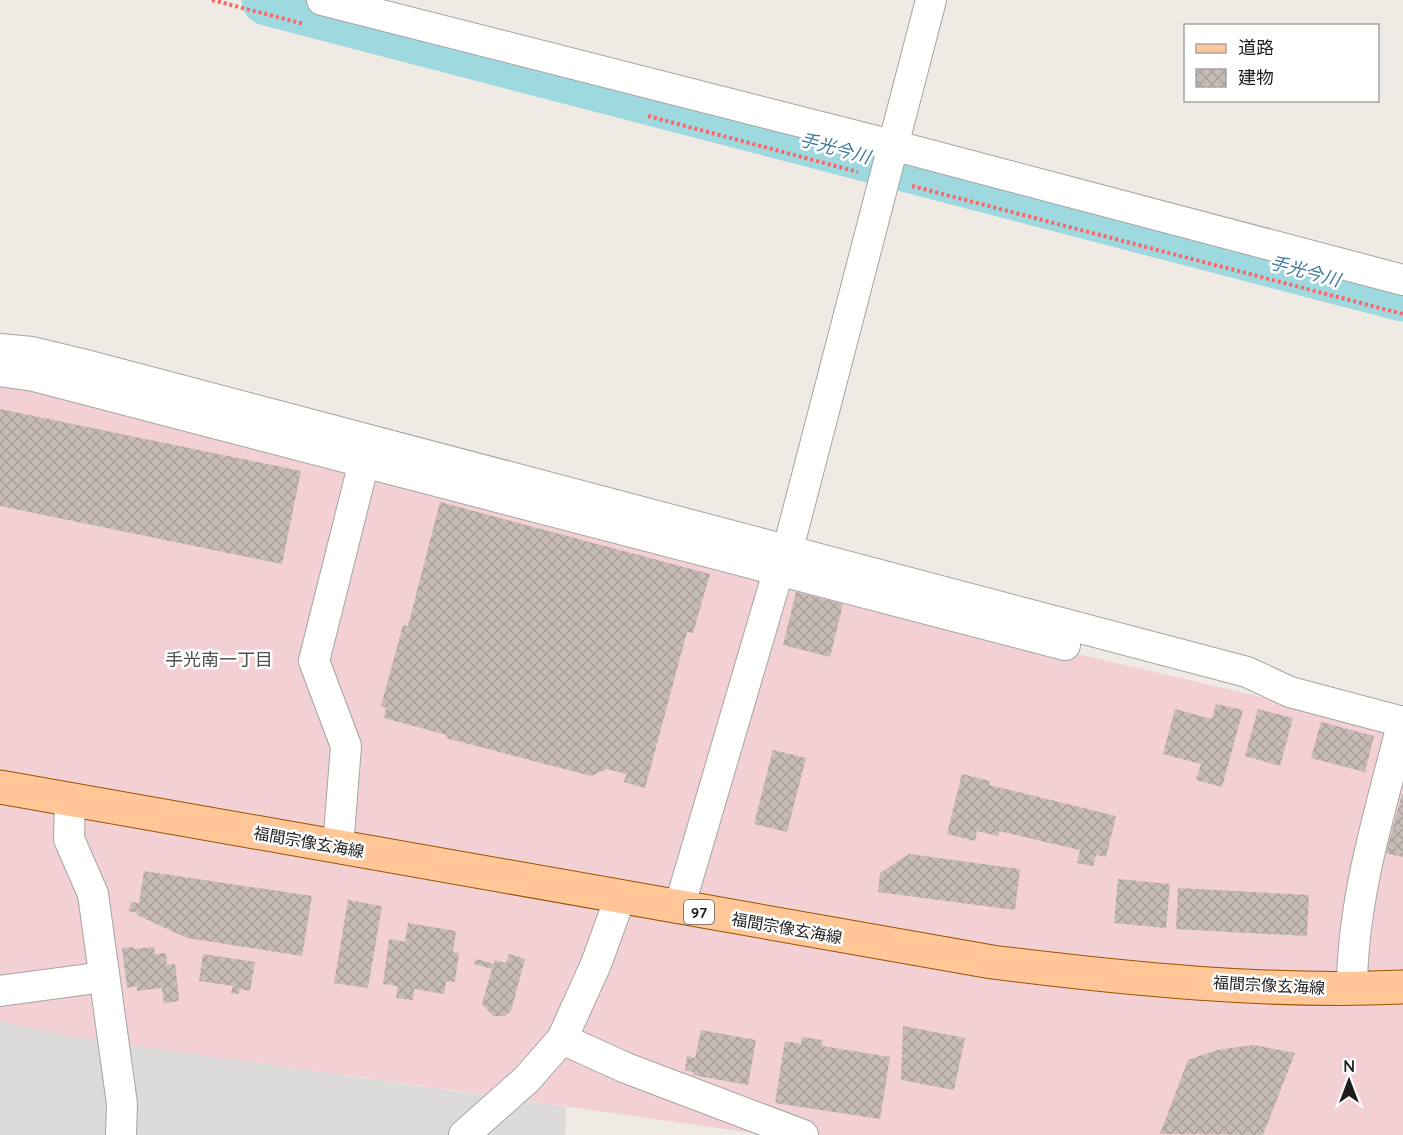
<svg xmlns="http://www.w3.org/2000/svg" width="1403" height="1135" viewBox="0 0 1403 1135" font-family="Quicksand,'Noto Sans JP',sans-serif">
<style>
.residential{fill:#dcdada}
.commercial{fill:#f2d0d3}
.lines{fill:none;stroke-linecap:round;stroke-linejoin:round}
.river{stroke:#9fd9e0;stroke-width:51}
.building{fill:url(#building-cross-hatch)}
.minor-casing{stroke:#a4a4a4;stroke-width:32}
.primary-casing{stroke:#975300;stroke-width:35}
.path{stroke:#ff6466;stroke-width:4;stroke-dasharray:3 3;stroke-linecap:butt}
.minor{stroke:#fff;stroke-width:30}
.primary{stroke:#ffc698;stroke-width:33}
.labels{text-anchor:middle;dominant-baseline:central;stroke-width:5;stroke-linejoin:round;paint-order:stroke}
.shield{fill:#fff;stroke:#616161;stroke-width:1.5}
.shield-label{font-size:15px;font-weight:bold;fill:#1d1d1d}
.street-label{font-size:16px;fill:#1d1d1d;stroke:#fff}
.water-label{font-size:18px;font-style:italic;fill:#3c779c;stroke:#fff}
.neighbourhood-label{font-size:18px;fill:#505050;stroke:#fff}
</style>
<defs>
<pattern id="building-cross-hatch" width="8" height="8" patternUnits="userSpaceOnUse" patternTransform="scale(1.5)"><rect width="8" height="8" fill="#c7bbb5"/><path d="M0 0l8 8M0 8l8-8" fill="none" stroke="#aaa09b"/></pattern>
</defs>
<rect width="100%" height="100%" fill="#efeae3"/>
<polygon class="residential" points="0,1021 75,1037 566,1107 565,1135 0,1135"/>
<polygon class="commercial" points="0,378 975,630 1403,730 1403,1135 767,1135 75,1037 0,1021"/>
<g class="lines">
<polyline class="river" points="267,0 1403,296"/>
</g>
<g class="building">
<polygon points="0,409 301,471 282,564 0,506"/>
<polygon points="440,502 710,574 693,633 687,632 645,788 624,782 626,774 607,769 591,776 446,738 447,735 384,718 386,708 381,706 403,625 408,626"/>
<polygon points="796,592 843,604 830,657 783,645"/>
<polygon points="1216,704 1243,710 1222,787 1196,780 1201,764 1163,754 1175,709 1212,719"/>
<polygon points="1258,709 1293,718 1280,766 1245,756"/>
<polygon points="1321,722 1374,736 1365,772 1311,758"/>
<polygon points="773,750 806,758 787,832 754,824"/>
<polygon points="962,774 990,781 989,785 1116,816 1106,857 1096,855 1093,866 1077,863 1080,850 999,831 998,836 977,831 975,841 947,834"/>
<polygon points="1402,794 1403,794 1403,857 1386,853"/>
<polygon points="909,854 1020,869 1015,910 878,892 880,873"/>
<polygon points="144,871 312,896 302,956 187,938 137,915 137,913 129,911 131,902 139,903"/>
<polygon points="1118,879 1170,884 1166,928 1114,923"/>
<polygon points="1178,888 1309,895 1307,936 1176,929"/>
<polygon points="348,900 382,906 368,988 334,983"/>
<polygon points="408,923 456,931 453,952 459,953 455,982 446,981 444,994 414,989 413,1000 396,998 398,986 383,984 389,939 405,942"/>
<polygon points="133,947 133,949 154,947 155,954 166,953 167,965 175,964 179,1001 164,1003 162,988 137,991 137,986 127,988 122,948"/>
<polygon points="203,954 255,962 250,991 240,989 239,994 231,993 233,986 199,981"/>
<polygon points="509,954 525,959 511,1011 505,1016 493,1016 482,1004 492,969 474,964 476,959 494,964 495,960 506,963"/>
<polygon points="903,1026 965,1038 954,1090 901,1080"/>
<polygon points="701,1030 756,1040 748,1085 693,1075 693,1072 685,1070 687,1056 695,1058"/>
<polygon points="802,1037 823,1040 822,1046 890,1057 880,1119 775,1103 785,1041 801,1044"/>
<polygon points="1254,1045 1295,1053 1263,1135 1160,1134 1188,1060 1217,1050"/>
</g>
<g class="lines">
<defs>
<g id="minor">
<polyline points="322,0 892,145 1403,280"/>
<polyline points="0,349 32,352 82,364 1247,672 1290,692 1403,722"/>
<polyline points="0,371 34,376 1065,645"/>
<polyline points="70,799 69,839 93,894 122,1104 121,1135"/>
<polyline points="338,847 346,746 314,661 369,442"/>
<polyline points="679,908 778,572 788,549 931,0"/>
<path d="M 1352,989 C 1352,898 1381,809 1403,721"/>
<polyline points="0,991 104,977"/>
<polyline points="562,1039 626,1068 803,1135"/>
<polyline points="464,1135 527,1079 562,1039 596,964 620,898"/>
</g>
<path id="primary" d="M 0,787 L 992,962 C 1127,979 1266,993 1403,987"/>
</defs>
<use href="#minor" class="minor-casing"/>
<use href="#primary" class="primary-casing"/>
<g class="path">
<polyline points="212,0 304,24"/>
<polyline points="648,116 858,172"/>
<polyline points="912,186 1403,314"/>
</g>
<use href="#minor" class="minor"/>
<use href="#primary" class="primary"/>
</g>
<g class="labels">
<rect class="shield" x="684" y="900" width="30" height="24" rx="4.5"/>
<g class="shield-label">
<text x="699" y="912">97</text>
</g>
<g class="street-label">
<text transform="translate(309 842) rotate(10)">福間宗像玄海線</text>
<text transform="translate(787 928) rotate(10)">福間宗像玄海線</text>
<text transform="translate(1269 985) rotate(3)">福間宗像玄海線</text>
</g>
<g class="water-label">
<text transform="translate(835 148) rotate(15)">手光今川</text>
<text transform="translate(1305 271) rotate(15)">手光今川</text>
</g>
<g class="neighbourhood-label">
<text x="219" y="659">手光南一丁目</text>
</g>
</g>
<rect x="1184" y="24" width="195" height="78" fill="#ffffff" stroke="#a5a5a5" stroke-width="1.5"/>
<rect x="1196" y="44" width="30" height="9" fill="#ffc698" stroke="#a5a5a5" stroke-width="1.5"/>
<text x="1238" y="54" font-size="18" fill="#1d1d1d">道路</text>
<rect x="1196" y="69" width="30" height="18" fill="url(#building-cross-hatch)" stroke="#a5a5a5" stroke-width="1.5"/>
<text x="1238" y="84" font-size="18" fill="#1d1d1d">建物</text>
<g transform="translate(1349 1081)" stroke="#ffffff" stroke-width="4.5" paint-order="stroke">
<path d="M0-4.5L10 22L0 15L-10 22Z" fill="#1d1d1d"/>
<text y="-9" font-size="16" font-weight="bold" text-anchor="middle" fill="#1d1d1d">N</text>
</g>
</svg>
